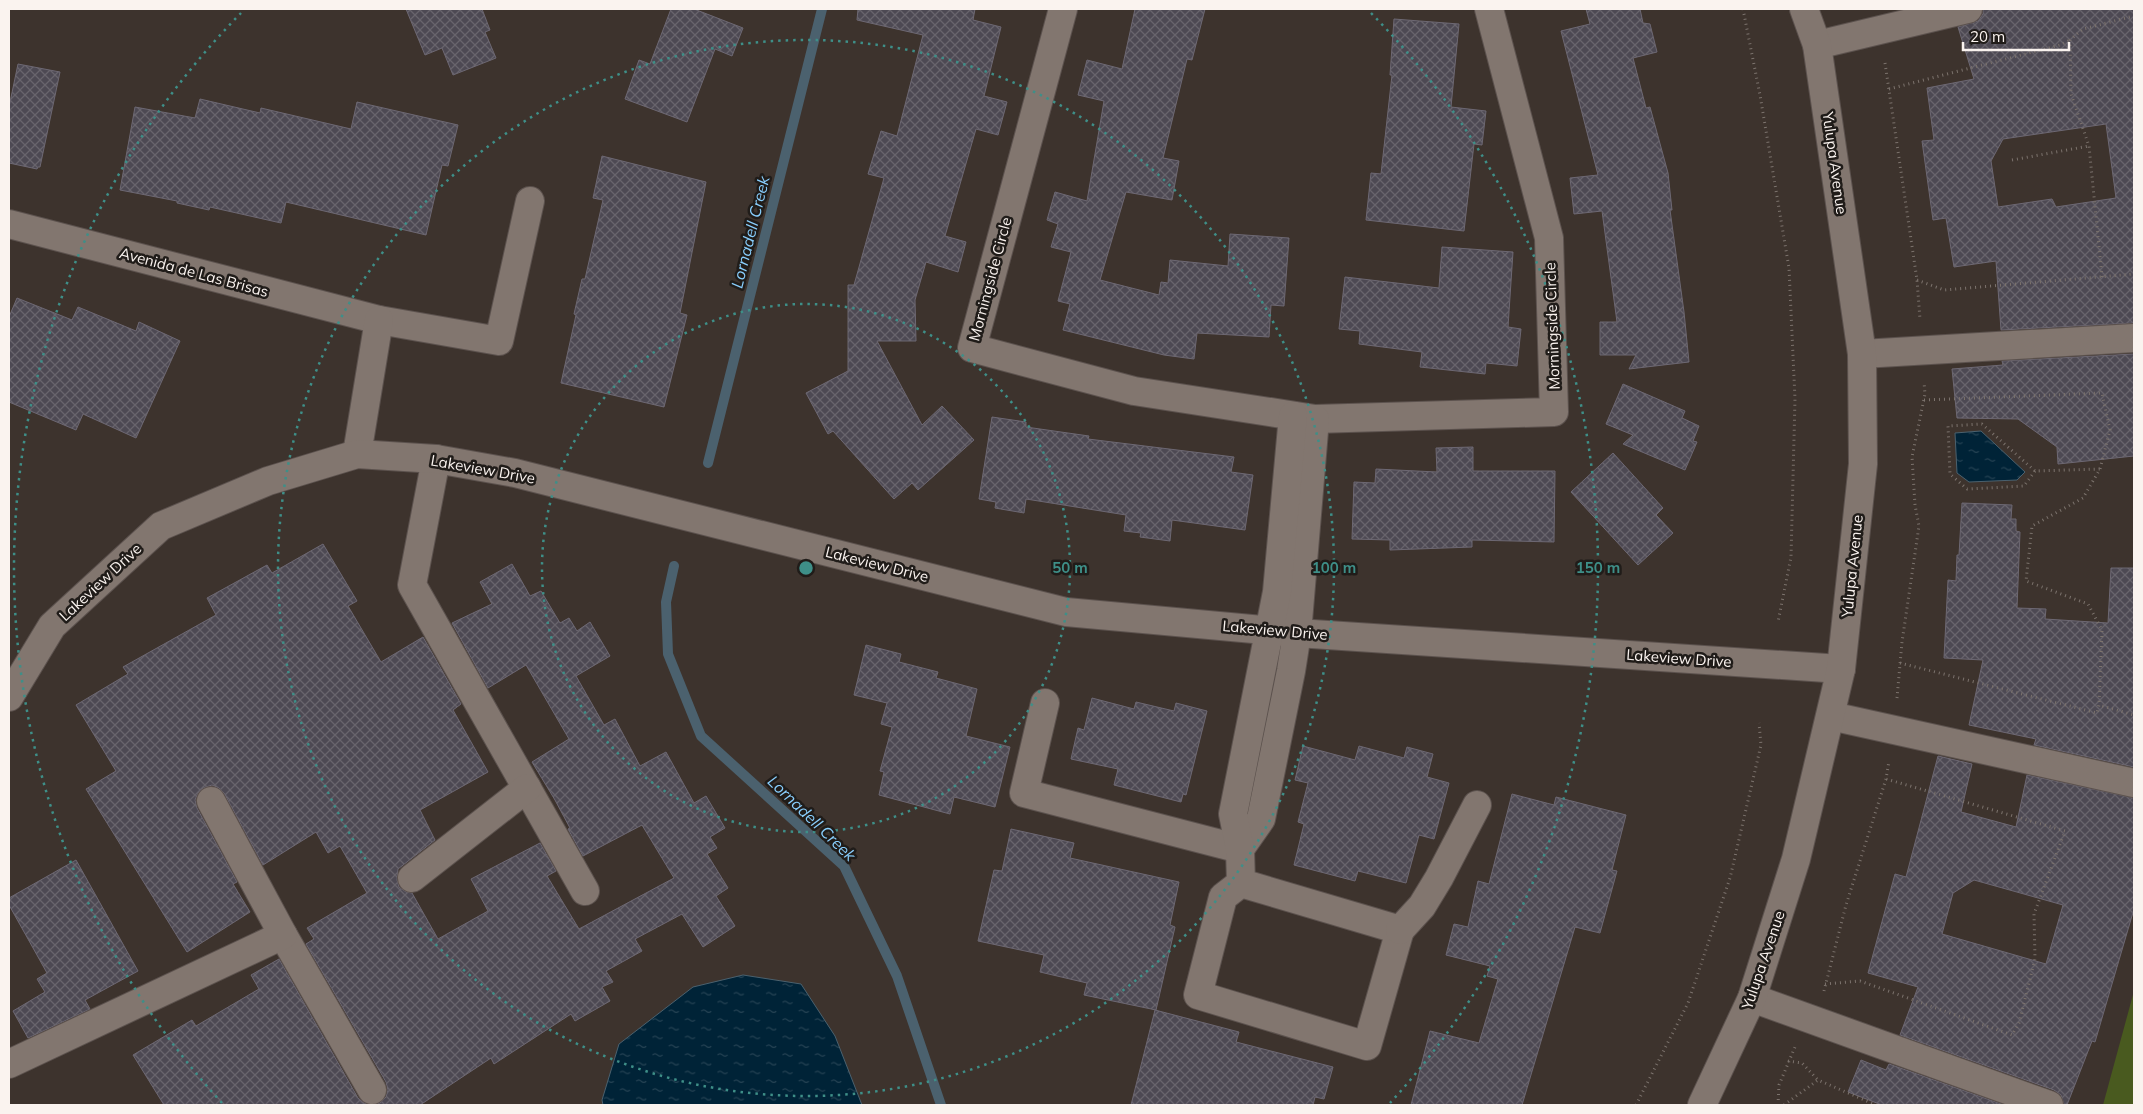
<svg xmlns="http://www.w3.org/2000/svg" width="2143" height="1114" viewBox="0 0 2143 1114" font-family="Mulish,sans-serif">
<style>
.green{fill:#495a1f}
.water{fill:url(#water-ripples);stroke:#4b616e}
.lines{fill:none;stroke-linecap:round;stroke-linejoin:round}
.stream{stroke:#4b616e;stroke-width:10}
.building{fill:url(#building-cross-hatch);stroke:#6d6873;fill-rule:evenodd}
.minor-casing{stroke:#5c524e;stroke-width:30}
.path{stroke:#7c736d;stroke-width:3;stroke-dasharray:1 4;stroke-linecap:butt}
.minor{stroke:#82766f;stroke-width:28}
.ring{fill:none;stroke:#3e8f88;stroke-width:2.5;stroke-dasharray:2.5 5}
.labels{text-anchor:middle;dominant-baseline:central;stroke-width:5;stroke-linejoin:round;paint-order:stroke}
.street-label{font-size:15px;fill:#faf3ef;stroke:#201c19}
.water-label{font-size:16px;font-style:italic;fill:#89cffe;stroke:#201c19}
.centre{fill:#3e8f88;stroke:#201c19;stroke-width:2.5}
.ring-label{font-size:15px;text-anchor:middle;font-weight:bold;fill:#3e8f88;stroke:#201c19;stroke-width:5;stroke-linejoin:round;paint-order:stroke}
</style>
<defs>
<pattern id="water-ripples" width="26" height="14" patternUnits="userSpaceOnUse" patternTransform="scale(1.25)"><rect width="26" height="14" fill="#002337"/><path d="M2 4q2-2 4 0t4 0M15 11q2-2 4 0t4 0" fill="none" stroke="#264354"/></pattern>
<pattern id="building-cross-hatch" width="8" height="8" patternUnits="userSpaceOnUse" patternTransform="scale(1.25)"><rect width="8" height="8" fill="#4d4953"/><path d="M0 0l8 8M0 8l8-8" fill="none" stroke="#68646c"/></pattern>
</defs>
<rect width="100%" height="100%" fill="#3d332d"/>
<polygon class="green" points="2134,991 2134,1105 2103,1105"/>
<g class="water">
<polygon points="1981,431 2025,472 2017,480 1969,482 1957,473 1955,433"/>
<polygon points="743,975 801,984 835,1036 862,1105 603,1105 602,1100 619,1044 693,987"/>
</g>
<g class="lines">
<g class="stream">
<polyline points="708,463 822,9"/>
<polyline points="674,566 666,602 668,654 701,736 844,866 897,976 941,1105"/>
</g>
</g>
<g class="building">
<polygon points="406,9 482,9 490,30 485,32 496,58 453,75 442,48 425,55"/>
<polygon points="671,9 694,9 743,28 732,56 715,49 687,122 625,99 639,60 650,64"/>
<polygon points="858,9 975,9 973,20 1001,27 984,96 1007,102 998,135 976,129 945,236 966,242 958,272 926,262 915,300 916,341 877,341 922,425 942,406 974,440 918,490 912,483 894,499 833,431 828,434 806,393 848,371 848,285 854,285 884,178 868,174 881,131 897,136 923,35 857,20"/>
<polygon points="1135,9 1205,9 1192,60 1187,59 1163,158 1179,161 1172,200 1126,192 1100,280 1159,295 1161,282 1168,283 1170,260 1228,266 1230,234 1289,238 1284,306 1271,305 1269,337 1197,333 1194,359 1164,355 1063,330 1070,304 1058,301 1071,252 1051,247 1058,224 1047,220 1055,192 1087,201 1104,101 1078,95 1087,60 1122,69"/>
<polygon points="1586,9 1640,9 1643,23 1650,24 1657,52 1633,58 1646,108 1650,107 1668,173 1672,210 1670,210 1684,312 1689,362 1629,369 1636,355 1600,355 1600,322 1617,322 1602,211 1574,214 1570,178 1598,175 1561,31 1590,24"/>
<path d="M 1983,9 L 2134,9 L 2134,323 L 2001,330 L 1996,261 L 1954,267 L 1946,218 L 1933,220 L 1922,141 L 1934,140 L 1927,88 L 1974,79 L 1958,27 L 1978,21 L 1983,14 ZM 2106,124 L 2116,198 L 2056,207 L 2052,199 L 1998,207 L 1991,161 L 2003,139 Z"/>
<polygon points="1394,19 1459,24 1451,107 1486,111 1482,145 1474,144 1464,231 1366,220 1371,173 1381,174 1392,75 1390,75"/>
<polygon points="18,64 60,72 40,167 38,167 37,169 9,163 9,107"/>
<polygon points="200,99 260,113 261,108 351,129 357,102 458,125 448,166 442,165 426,235 286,202 281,223 210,207 209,210 177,203 177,201 120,190 135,107 195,118"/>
<polygon points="602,156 706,182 680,313 687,315 664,407 561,383 576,315 574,314 582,279 585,279 603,200 593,198"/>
<polygon points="1442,247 1513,252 1508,327 1521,329 1517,366 1486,363 1485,374 1420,367 1422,352 1359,344 1360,331 1339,329 1345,277 1439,288"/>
<polygon points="17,298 72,320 78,307 136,331 139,322 180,341 136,438 83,414 76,430 9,402 9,317"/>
<polygon points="2134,354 2134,456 2058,464 2057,447 2018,419 1957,418 1952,369 2003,365 2002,361"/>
<polygon points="1623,384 1685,411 1682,418 1699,426 1693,441 1697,442 1685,470 1623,444 1633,435 1606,424"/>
<polygon points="992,417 1026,422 1026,427 1089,436 1088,439 1234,457 1231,472 1253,475 1245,530 1172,520 1170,541 1140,537 1141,533 1124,531 1126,515 1026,499 1024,513 995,508 996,502 979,499"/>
<polygon points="1473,447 1473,471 1555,471 1554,542 1472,540 1472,547 1390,550 1390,540 1352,539 1354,482 1375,483 1376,469 1437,472 1436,448"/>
<polygon points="1613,453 1663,508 1656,515 1673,533 1638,565 1571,492"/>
<polygon points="1962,503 2012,505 2011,519 2016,519 2016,531 2020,532 2017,608 2046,609 2045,619 2108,623 2111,568 2134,568 2134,767 2034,745 2036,739 1969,725 1983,660 1944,658 1948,580 1956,581 1957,555 1959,555"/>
<polygon points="323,544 357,601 348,606 381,662 423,637 461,704 453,710 488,772 420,810 435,840 398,869 397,880 399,887 406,892 412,893 438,939 488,911 471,879 540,843 556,871 547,876 579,929 674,878 642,825 583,856 568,829 570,828 555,800 532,762 569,739 526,665 488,688 452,623 492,604 480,582 512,564 530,596 541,591 560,623 569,618 577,631 590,622 610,656 576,676 604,725 615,719 640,766 666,752 694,803 706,796 725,828 710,837 717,848 707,854 728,888 716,896 735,926 703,947 682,914 635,939 642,951 606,971 613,982 602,987 610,1001 575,1021 571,1014 494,1064 491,1058 420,1105 374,1105 380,1103 386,1097 388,1090 386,1082 306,944 314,939 307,928 367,893 340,846 328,853 316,832 263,865 224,793 219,788 212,785 203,788 198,793 195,800 197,808 237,882 233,884 250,912 187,952 86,789 116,771 76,705 128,674 123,667 216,615 207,598 267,565 272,573"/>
<polygon points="866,645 901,654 899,662 938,672 936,678 977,689 966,736 1010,747 995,807 954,797 950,814 879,795 884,772 880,771 892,727 881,724 887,703 854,695"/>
<polygon points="1092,698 1134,709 1136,702 1174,711 1176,703 1207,711 1186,795 1183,794 1181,802 1114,785 1118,769 1071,759 1078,728 1084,730"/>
<polygon points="1303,746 1355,760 1359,746 1404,758 1407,747 1433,754 1427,777 1449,783 1434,839 1419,835 1406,883 1358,871 1355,881 1294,865 1304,824 1298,822 1308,783 1295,780"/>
<path d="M 1938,756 L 1972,764 L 1961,812 L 2016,827 L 2027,775 L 2134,798 L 2134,909 L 2095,1042 L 2092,1041 L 2067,1105 L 2064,1105 L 2061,1095 L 2054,1090 L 1900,1035 L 1918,987 L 1868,973 L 1895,874 L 1906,877 ZM 1974,880 L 2063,905 L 2046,964 L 1942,934 L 1953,893 Z"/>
<polygon points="1512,794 1554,805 1556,797 1626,815 1612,870 1617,871 1600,933 1575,927 1522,1105 1411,1105 1430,1031 1479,1043 1498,979 1487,976 1490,966 1446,955 1454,924 1468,927 1478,881 1489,884"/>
<polygon points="1011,829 1074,843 1070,858 1179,882 1170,925 1175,927 1156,1010 1084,995 1087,983 1040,972 1044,955 978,941 994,870 1002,871"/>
<polygon points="76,860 138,971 85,1000 90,1009 28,1038 13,1011 45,992 37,979 47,973 9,905 9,898"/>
<polygon points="279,959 358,1098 364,1103 370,1105 164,1105 133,1055 192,1020 196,1026 259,989 251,975"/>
<polygon points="1155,1010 1239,1032 1236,1042 1333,1067 1324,1099 1315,1097 1313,1105 1131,1105"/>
<polygon points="1861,1060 1886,1070 1889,1064 2004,1105 1882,1105 1848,1092"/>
</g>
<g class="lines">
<defs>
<g id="minor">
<polyline points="1063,9 972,348 1134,391 1315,419 1554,412 1549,238 1489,9"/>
<polyline points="1817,45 1968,9"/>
<polyline points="9,224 379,320 499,341 530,201"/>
<polyline points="1862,354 2134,338"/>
<polyline points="357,454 379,320"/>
<polyline points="436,459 412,585 585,891"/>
<polyline points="9,697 52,626 161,526 268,481 357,454 436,459 515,473 1066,612 1297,633 1841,669"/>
<polyline points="1045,703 1024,793 1240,849"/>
<polyline points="1831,716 2134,783"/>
<polyline points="1240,849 1261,819 1291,671 1297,633 1315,419"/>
<polyline points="412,878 527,788"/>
<polyline points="1241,883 1223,897 1198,995 1367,1046 1400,930 1241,883 1240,849 1233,814 1277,592 1293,416"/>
<polyline points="1400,930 1422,906 1439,878 1477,805"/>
<polyline points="283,935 372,1090"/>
<polyline points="1752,998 2049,1105"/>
<polyline points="9,1064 283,935 211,801"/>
<polyline points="1702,1105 1752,998 1796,859 1841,669 1863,464 1862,354 1817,45 1804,9"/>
</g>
</defs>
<use href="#minor" class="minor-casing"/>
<g class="path">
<polyline points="1743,9 1760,95 1789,268 1795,399 1791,557 1778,622"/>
<polyline points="1885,63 1917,280 1920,319"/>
<polyline points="1889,89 2060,45 2072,39"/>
<polyline points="2012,160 2089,146"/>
<polyline points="2102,277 2089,146 2071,94 2070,40 2083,29 2134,16"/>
<polyline points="1917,280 1944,290 2134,274"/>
<polyline points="1924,400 2102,393 2110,430 2100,469 2083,498 2032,526 2026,581 2088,604 2102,630 2099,705"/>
<polyline points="2035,471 2024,486 1967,489 1950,474 1948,426 1982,424 2035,471 2100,469"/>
<polyline points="1900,663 2097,713 2099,705 2134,715"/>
<polyline points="1897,698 1902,642 1919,526 1915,505 1912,457 1925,394 1924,382"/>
<polyline points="1825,984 1860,981 2012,1035 2019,1023 2035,959 2034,914 2065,831 1886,779"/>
<polyline points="1824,991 1846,905 1886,779 1889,761"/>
<polyline points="1788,1061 1802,1063 1818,1080"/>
<polyline points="1636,1105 1688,1003 1730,878 1761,745 1759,723"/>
<polyline points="1778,1105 1779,1085 1795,1047"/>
<polyline points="1784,1105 1818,1080 1876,1105"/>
</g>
<use href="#minor" class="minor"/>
</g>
<g class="ring">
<circle cx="806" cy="568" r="264"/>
<circle cx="806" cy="568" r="528"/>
<path d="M222 1103A792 792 0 0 1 241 13M1371 13A792 792 0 0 1 1390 1103"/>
</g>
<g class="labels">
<g class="street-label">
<text transform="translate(1835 163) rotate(82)">Yulupa Avenue</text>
<text transform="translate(194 272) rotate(15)">Avenida de Las Brisas</text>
<text transform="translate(990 279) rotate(-75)">Morningside Circle</text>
<text transform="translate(1552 326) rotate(-92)">Morningside Circle</text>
<text transform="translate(483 469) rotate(10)">Lakeview Drive</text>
<text transform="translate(877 564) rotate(14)">Lakeview Drive</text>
<text transform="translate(1852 566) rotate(-84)">Yulupa Avenue</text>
<text transform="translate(100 582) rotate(-43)">Lakeview Drive</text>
<text transform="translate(1275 630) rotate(5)">Lakeview Drive</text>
<text transform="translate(1679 658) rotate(4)">Lakeview Drive</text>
<text transform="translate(1763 960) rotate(-71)">Yulupa Avenue</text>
</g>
<g class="water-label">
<text transform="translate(750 232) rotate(-76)">Lornadell Creek</text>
<text transform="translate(812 818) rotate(44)">Lornadell Creek</text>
</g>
</g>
<circle cx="806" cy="568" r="8" class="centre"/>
<g class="ring-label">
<text x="1070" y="573">50 m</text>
<text x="1334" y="573">100 m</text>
<text x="1598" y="573">150 m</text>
</g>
<rect width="2143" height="1114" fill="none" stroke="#faf3ef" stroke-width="20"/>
<path d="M1963 42v8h106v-8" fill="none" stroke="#faf3ef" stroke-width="2.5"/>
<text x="1970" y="42" font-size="15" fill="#faf3ef" stroke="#201c19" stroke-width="4" paint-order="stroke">20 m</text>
</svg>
